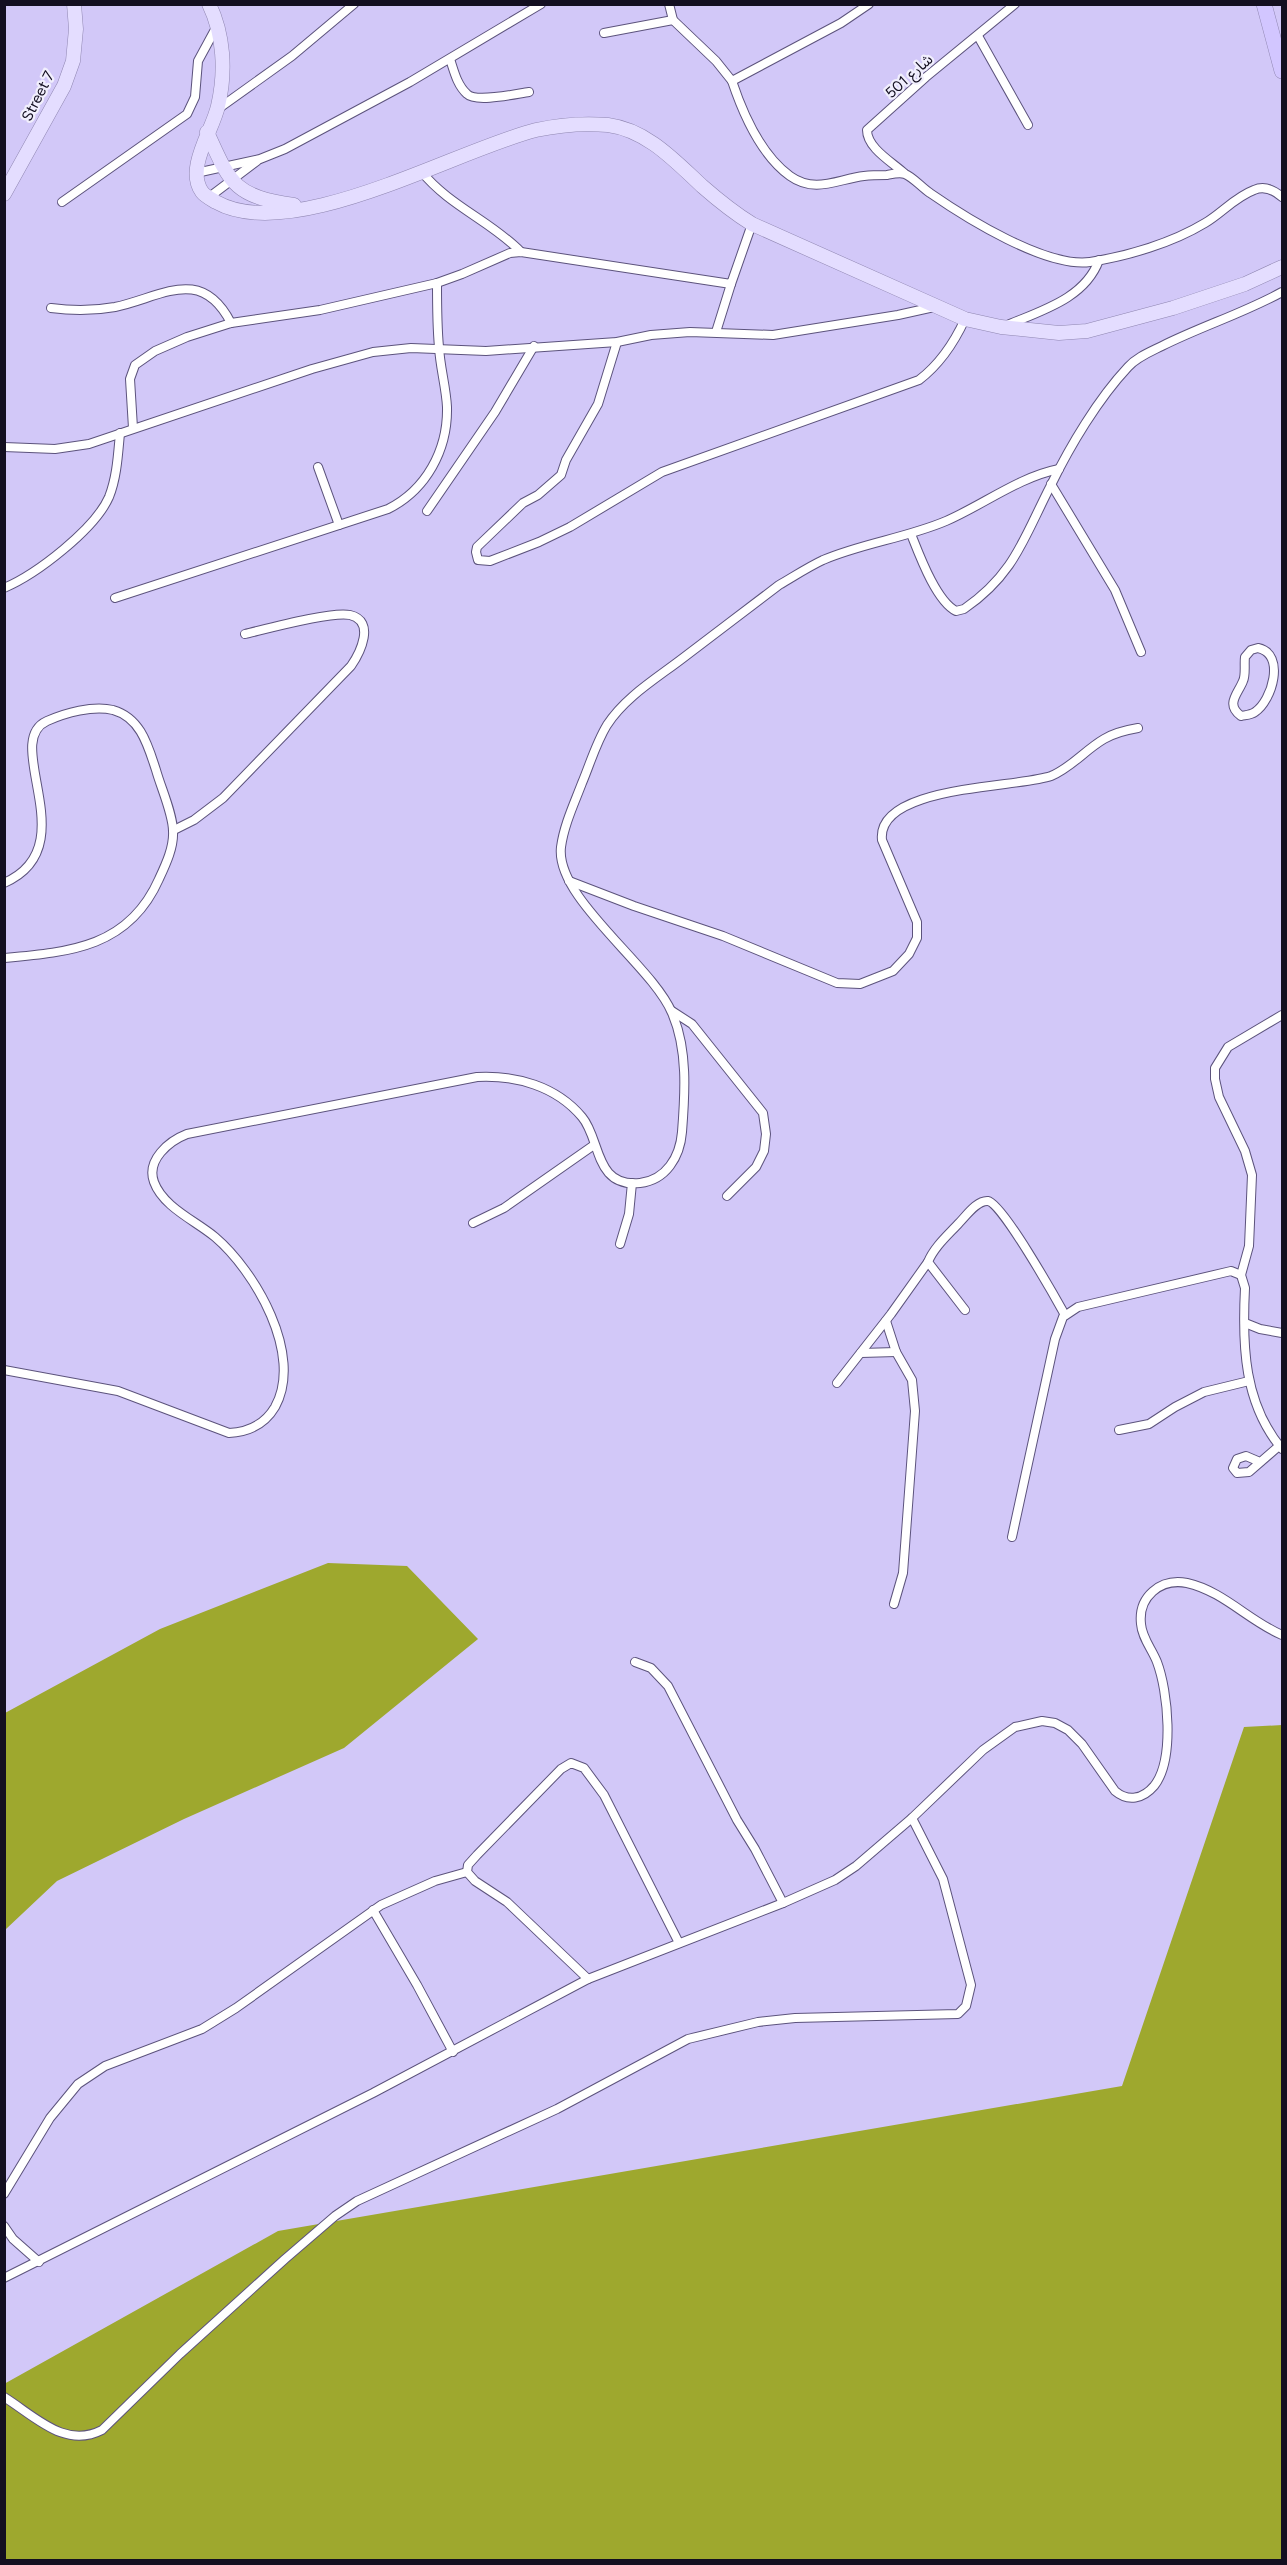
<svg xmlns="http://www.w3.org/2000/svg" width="1287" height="2565" viewBox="0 0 1287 2565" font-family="Figtree,'Noto Sans Arabic',sans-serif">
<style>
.green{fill:#9ea82e}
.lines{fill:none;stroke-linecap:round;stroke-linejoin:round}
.street-casing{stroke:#5c537c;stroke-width:10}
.primary-casing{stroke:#8f86b1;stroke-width:15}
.highway-casing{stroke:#8f86b1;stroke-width:16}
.street{stroke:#fff;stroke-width:8}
.primary{stroke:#e4ddff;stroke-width:14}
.highway{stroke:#d2c6ff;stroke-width:15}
.labels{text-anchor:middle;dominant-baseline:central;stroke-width:4.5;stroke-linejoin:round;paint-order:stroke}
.street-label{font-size:15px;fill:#130f20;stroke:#f1effd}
</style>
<rect width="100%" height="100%" fill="#d2c8f8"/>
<g class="green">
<polygon points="328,1563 407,1566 478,1639 344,1748 184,1819 57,1881 5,1930 5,1713 160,1629"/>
<polygon points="1282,1725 1282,2560 5,2560 4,2384 278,2231 1122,2086 1244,1727"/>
</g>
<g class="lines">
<defs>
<g id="street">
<polyline points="669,4 673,20 716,61 732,81"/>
<path d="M 869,4 L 841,23 L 732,81 C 743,114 761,155 790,176 C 815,194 838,179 864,176 C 872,175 879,175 887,175 C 892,174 900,172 905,174 C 913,177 922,188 930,193 C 966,218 1046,268 1090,262 C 1128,256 1172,243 1205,223 C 1222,213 1235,197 1254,190 C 1265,185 1274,190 1282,197"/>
<polyline points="604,33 673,20"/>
<polyline points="978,36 1028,125"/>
<path d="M 450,59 C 454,71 457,85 467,94 C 476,103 515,94 529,92"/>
<polyline points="218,109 292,56 354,4"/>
<path d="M 421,171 C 449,206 491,221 521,252"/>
<polyline points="196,173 260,159 285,149 410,82 541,4"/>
<path d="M 904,173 C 892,162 867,148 867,130 L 926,77 L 1015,4"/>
<polyline points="208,198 257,161"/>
<polyline points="62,202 187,114 195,97 198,61 217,26"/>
<path d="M 51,308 C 73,311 93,311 115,307 C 162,297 201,265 231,323"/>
<path d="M 1005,326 C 1040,311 1085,299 1099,260"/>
<polyline points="716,332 731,284"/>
<path d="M 617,342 L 598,404 L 566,460 L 561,475 L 538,495 L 523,503 L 477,547 L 476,552 L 478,560 L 490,561 L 539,542 L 570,527 L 662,472 L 919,380 C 940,364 954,343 965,319"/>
<polyline points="133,428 130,379 135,365 155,351 187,337 231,323 320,310 437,283 462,274 510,253 521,252 731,284 752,224"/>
<polyline points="4,447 55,449 89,444 312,369 373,352 411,348 486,351 617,342 651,335 690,332 773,335 898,315 934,307"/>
<polyline points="318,467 339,525"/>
<polyline points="1051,484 1115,590 1141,652"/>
<polyline points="427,511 495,412 534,346"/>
<path d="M 911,534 C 919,554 936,601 956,611 L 964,609 C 1015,574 1024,537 1051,485 C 1070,446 1098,399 1128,367 C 1137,357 1150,352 1162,346 C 1202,326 1244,313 1282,292"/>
<path d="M 4,588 C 37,574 95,529 109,497 C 117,477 118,454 120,433"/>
<path d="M 115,598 L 388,509 C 426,490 448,450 447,407 C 446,387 440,367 439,347 C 437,326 437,304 437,283"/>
<path d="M 1258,648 C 1286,654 1272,701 1255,712 C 1251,715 1246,715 1241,716 C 1225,704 1238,694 1243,681 C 1246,675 1244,664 1245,657 L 1251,650 Z"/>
<path d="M 174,830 L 194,820 L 223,798 L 351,666 C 360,653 376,621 350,615 C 331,611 266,629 245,634"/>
<path d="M 569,881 L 634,906 L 723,936 L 837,983 L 860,984 L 893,971 L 909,954 L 917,938 L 917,922 L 882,840 C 876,785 1018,788 1051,776 C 1071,768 1085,750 1104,739 C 1114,733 1126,730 1138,728"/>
<path d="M 4,883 C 87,847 0,742 47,721 C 65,713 93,705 113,710 C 141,718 148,746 156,770 C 161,788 173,814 173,831 C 174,847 166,864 159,879 C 129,947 71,952 4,958"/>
<polyline points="672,1011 692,1024 763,1113 766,1134 764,1151 756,1167 727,1196"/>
<path d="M 1282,1015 L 1228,1047 L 1215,1068 L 1215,1079 L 1219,1097 L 1245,1151 L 1252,1175 L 1249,1246 L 1241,1275 L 1245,1288 C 1242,1346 1244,1404 1282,1449"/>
<polyline points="473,1223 504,1208 594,1145"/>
<polyline points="620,1244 629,1214 632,1183"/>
<path d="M 965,1310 L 928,1262 C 934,1247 948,1235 959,1223 C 966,1216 977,1200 988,1201 C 1002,1203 1055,1297 1065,1315"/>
<polyline points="886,1321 896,1352 912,1380 915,1411 903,1573 894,1604"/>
<polyline points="1245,1323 1260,1329 1282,1333"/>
<polyline points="861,1353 896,1352"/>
<path d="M 4,1370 L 118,1391 L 229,1433 C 248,1432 265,1424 275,1407 C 304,1355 255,1271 215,1237 C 196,1221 163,1207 154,1182 C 146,1160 169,1141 187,1134 L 477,1077 C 516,1075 556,1086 582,1117 C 601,1139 594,1188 640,1183 C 666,1180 680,1157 682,1132 C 685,1094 688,1049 672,1013 C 652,965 555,898 561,847 C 564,825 574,804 582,783 C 590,764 596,743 607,725 C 625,697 657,678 683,658 C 715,634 747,609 779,585 C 793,577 808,567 823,560 C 863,543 906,538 946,521 C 983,505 1019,477 1059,469"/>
<polyline points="837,1383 891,1314 928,1262"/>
<polyline points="1119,1430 1149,1424 1175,1407 1204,1392 1249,1381"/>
<polyline points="1260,1462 1246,1456 1237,1459 1233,1468 1237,1473 1249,1472 1279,1446"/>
<polyline points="1012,1537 1055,1339 1063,1317 1078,1307 1231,1271 1241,1275"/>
<polyline points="635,1662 651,1668 668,1686 737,1820 755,1849 783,1903"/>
<polyline points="373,1910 417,1985 453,2052"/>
<polyline points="588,1979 507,1902 475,1881 467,1872 468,1865 477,1855 561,1769 571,1763 584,1768 604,1795 679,1943"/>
<polyline points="4,2194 50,2118 78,2084 105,2066 202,2029 236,2008 381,1905 435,1881 467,1872"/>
<polyline points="4,2226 13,2239 39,2262"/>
<path d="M 4,2278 L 373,2093 L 588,1979 L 783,1903 L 835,1880 L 856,1866 L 912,1818 L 983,1750 L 1015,1727 L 1042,1721 L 1055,1723 L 1068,1730 L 1082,1744 L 1115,1791 C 1128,1802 1143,1799 1154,1786 C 1175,1760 1168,1691 1157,1662 C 1152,1649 1142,1638 1141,1624 C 1138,1597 1160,1578 1187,1583 C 1223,1591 1249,1621 1282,1635"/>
<path d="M 4,2397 C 36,2417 65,2449 102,2430 L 180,2354 L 285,2259 L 335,2216 L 357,2201 L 557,2109 L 688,2039 L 758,2022 L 795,2018 L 958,2014 L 966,2006 L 971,1985 L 943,1879 L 912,1818"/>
</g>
<g id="primary">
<path d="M 209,4 C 224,35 226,72 218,106 C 213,130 185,168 202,192 C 205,196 211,199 216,202 C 292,245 456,150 536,130 C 559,125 585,123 608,125 C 647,130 675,161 702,186 C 718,200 734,213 752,224 L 965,319 L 1001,327 L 1059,333 L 1087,331 L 1173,308 L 1245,284 L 1282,267"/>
<path d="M 207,132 C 231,185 234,196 294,205"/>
<polyline points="4,194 64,86 73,61 76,29 74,4"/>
</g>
<polyline id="highway" points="1264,4 1282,71"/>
</defs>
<use href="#street" class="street-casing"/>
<use href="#primary" class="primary-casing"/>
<use href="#highway" class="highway-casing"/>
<use href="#street" class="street"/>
<use href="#primary" class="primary"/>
<use href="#highway" class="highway"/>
</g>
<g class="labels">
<g class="street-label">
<text transform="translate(909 76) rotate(-42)">شارع 501</text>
<text transform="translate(38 96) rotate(-63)">Street 7</text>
</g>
</g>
<rect width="1287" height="2565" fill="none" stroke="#130f20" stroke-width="12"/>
</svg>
